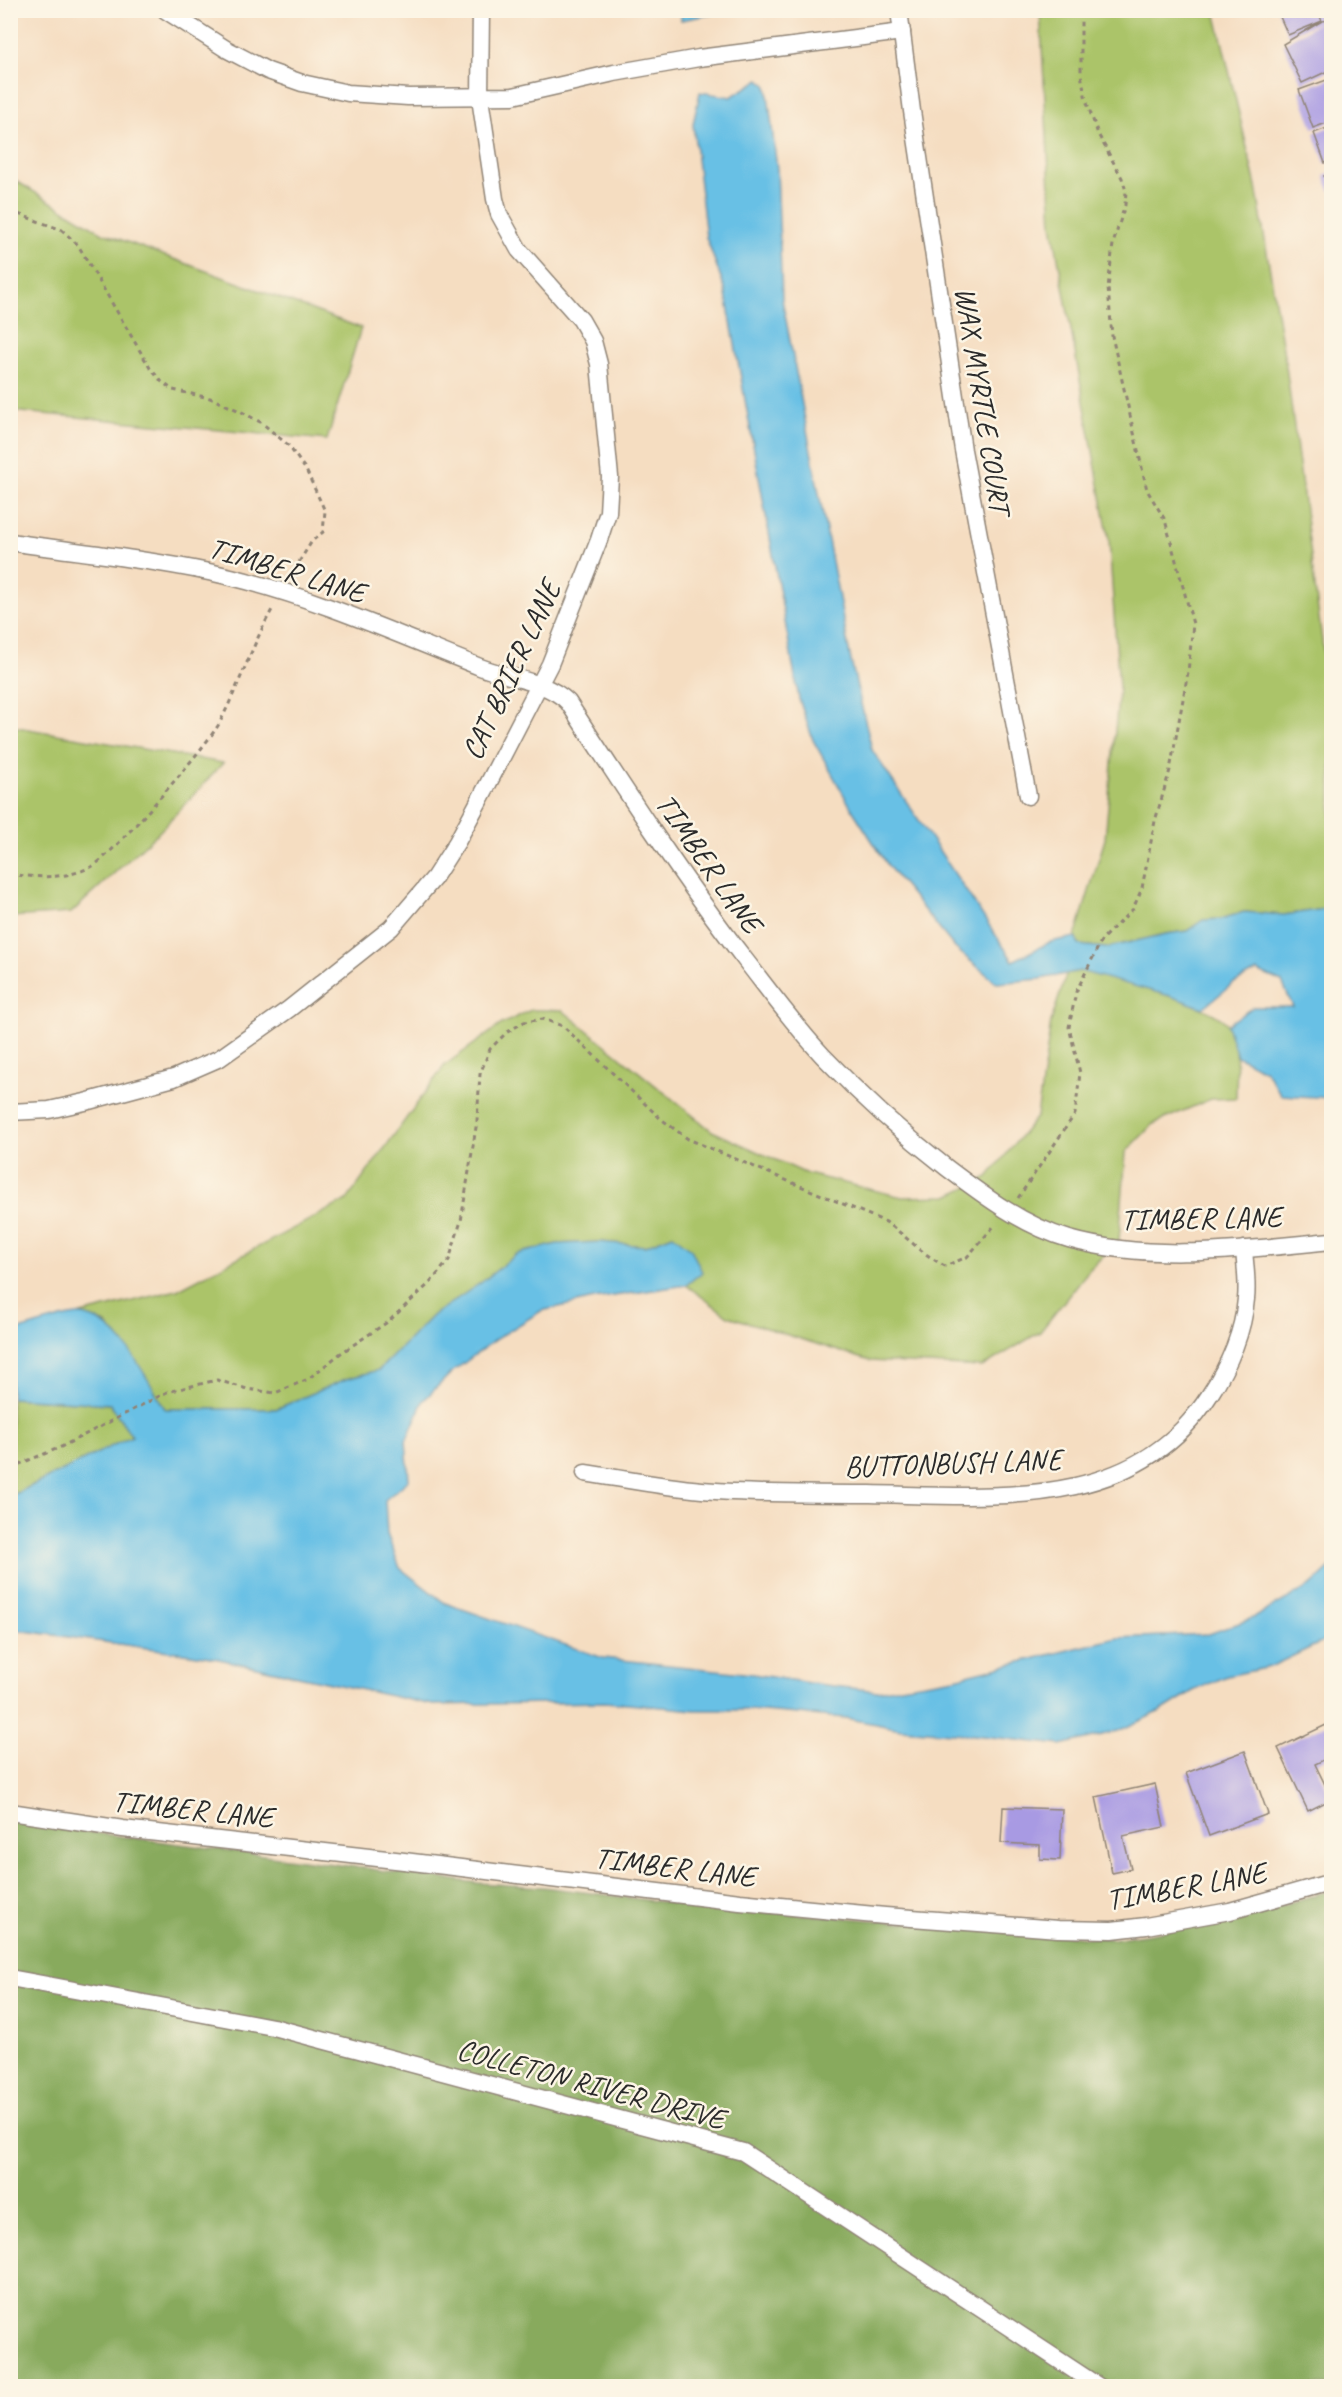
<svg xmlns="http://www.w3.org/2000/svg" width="1342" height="2397" viewBox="0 0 1342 2397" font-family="Caveat,sans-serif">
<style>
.green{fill:#abc469;stroke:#6b784a;stroke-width:1.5}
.forest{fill:#88aa5d;stroke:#5a6a44;stroke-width:1.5}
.water{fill:#68c0e5;stroke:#4a7688;stroke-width:1.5}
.building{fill:#a89ae3}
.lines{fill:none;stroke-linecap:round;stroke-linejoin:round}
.minor-casing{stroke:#908476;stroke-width:19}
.path{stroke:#908476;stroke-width:3;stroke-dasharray:4.5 4.5;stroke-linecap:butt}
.minor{stroke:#fff;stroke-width:16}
.labels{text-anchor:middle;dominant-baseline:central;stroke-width:5;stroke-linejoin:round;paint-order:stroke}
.street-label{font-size:30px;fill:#2b2b2b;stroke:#fcf5e5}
</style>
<rect width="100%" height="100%" fill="#fcf5e5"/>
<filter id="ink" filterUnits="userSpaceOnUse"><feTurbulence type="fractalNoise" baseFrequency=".0167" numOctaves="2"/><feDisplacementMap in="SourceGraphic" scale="12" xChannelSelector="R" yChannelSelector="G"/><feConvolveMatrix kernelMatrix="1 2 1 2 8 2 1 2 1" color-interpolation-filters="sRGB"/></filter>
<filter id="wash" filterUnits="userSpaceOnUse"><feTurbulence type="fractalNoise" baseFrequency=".008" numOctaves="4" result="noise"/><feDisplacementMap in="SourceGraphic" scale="24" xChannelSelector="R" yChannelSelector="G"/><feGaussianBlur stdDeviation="1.35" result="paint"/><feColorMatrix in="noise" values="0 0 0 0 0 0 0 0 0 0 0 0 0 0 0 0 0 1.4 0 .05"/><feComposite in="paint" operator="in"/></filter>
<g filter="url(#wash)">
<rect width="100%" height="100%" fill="#f5ddc1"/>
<g class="green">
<polygon points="1040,11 1215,11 1256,186 1287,373 1305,510 1331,710 1331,908 1284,915 1244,912 1221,919 1203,920 1187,931 1166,934 1106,948 1079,945 1075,937 1105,839 1119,688 1109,540 1052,225"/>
<polygon points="11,178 103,233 361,328 327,440 11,411"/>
<polygon points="11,726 223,763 160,831 71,913 11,917"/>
<path d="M 1080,971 C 1108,977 1213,1004 1228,1025 C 1240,1042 1236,1078 1236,1098 L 1211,1099 L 1153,1124 L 1126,1152 L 1119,1240 L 1089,1270 L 1040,1332 L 982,1367 L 870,1361 L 728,1316 L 686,1285 L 701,1272 L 673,1235 L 645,1246 L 600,1242 L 557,1244 L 517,1254 L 482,1282 L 433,1315 L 379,1370 L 346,1379 L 276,1409 L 165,1409 L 130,1352 L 106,1324 L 81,1314 L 177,1290 L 347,1200 L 445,1065 L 502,1024 L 531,1010 L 562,1010 L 712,1131 L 807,1174 L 902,1197 L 948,1196 L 988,1177 L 1037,1116 L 1051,1022 L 1067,972 Z"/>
<polygon points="11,1398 110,1404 132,1436 11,1496"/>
</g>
<polygon class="forest" points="11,1822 478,1883 543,1887 695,1906 1113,1939 1232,1920 1331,1890 1331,2386 11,2386"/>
<g class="water">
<polygon points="681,10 729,10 729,11 681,20"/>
<polygon points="760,79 767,86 777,169 782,299 851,661 872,750 1013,961 1050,942 1075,937 1079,945 1106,948 1166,934 1187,931 1203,920 1221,919 1244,912 1284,915 1331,908 1331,1098 1281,1095 1266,1071 1237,1056 1227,1025 1253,1007 1293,1007 1282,982 1257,971 1234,983 1203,1008 1170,996 1080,971 1040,979 997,983 955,948 889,867 853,811 813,740 799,699 725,289 706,237 693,124 700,92 731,97"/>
<path d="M 673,1235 L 691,1249 L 702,1272 L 686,1285 L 594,1299 L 541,1311 L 496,1339 L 451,1373 L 423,1401 L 406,1441 L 409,1480 L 385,1500 L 387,1534 L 400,1568 L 445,1603 L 603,1658 L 753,1674 L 816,1684 L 877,1691 L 955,1678 L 1117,1638 L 1209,1634 L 1253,1618 L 1312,1585 L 1331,1567 L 1331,1634 L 1320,1643 L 1270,1667 L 1227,1676 L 1193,1691 L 1161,1711 L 1118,1731 L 1061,1745 L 965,1734 L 901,1729 L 845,1718 L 751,1710 L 695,1710 L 605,1702 L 433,1705 L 205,1656 L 11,1629 L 11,1496 L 132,1436 L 110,1404 L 11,1398 L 11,1332 C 25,1329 71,1313 82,1315 C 121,1321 146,1378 165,1409 L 276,1409 L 346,1379 L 379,1370 L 433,1315 L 482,1282 L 517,1254 L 557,1244 L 600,1242 L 645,1246 Z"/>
</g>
<g id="blocks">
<g class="building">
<polygon points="1277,10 1317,10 1322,21 1331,20 1332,69 1302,83 1283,44 1322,21 1288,35"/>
<polygon points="1332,78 1332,121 1313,128 1299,90"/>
<polygon points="1332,126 1332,161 1325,163 1314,133"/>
<polygon points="1332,173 1332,194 1324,176"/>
<polygon points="1326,1725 1332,1736 1332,1756 1315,1764 1332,1799 1308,1811 1278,1748"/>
<polygon points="1245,1751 1268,1814 1209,1836 1186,1773"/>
<polygon points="1155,1784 1164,1827 1123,1836 1131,1869 1112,1873 1096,1797"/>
<polygon points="1003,1807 1062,1809 1060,1860 1040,1859 1040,1845 1001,1843"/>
</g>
</g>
</g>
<g filter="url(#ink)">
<use href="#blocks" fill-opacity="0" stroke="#908476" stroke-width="1.5"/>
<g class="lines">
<defs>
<g id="minor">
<polyline points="165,10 226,49 268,71 302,83 348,93 408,97 513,96 614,73 699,58 902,32"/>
<polyline points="899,10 912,111 963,450 1028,796"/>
<path d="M 10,542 C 84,553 159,560 231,577 C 317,598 399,635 480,667 C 508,678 547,681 568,702 C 625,790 682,878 746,961 C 771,993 795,1026 823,1056 C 861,1096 903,1134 947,1168 C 984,1196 1024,1226 1069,1239 C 1154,1263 1246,1249 1332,1241"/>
<polyline points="10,1112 49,1110 85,1102 174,1078 220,1058 289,1009 391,928 434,878 457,842 487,786 550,664 599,540 608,512 610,477 599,364 593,341 581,320 519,250 499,214 495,199 480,98 481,10"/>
<path d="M 585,1473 C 624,1479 663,1487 702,1490 C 758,1495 814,1493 870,1494 C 991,1496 1134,1513 1209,1396 C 1228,1367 1243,1334 1246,1299 C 1248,1283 1245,1266 1244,1249"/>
<polyline points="10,1812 123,1829 404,1861 740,1902 885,1916 1058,1929 1112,1930 1146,1926 1230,1911 1332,1882"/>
<polyline points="10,1978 273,2027 743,2152 1098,2386"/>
</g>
</defs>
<use href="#minor" class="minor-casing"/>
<g class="path">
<polyline points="10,211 62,230 78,245 150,368 162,382 173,390 210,398 240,411 262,423 288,445 306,470 325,511 323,532 312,541 291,575"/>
<path d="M 10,874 C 37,878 67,879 91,867 C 110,859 208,744 219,724 C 239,686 252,645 273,608"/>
<polyline points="1018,1198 1075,1114 1080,1073 1069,1027 1076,992 1102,939 1133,909 1142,888 1155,821 1170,770 1188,672 1193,624 1165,520 1147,490 1112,336 1108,288 1113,244 1125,205 1126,191 1122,178 1098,134 1086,100 1081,74 1081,10"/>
<path d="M 10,1468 L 61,1447 L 167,1392 L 217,1380 L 247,1389 L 275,1393 L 308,1379 L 341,1353 L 389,1321 L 430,1283 L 449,1260 L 461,1221 L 477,1121 L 480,1074 L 490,1049 L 506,1033 L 524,1022 L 543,1019 L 563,1026 L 661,1119 L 688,1139 L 886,1222 C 906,1236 923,1255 945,1266 L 967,1257 L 996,1224"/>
</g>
<use href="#minor" class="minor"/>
</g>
</g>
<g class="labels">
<g class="street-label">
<text transform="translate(983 400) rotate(81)">WAX MYRTLE COURT</text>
<text transform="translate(287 570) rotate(17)">TIMBER LANE</text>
<text transform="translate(511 670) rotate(-65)">CAT BRIER LANE</text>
<text transform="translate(709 863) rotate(55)">TIMBER LANE</text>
<text transform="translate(1201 1218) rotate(-1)">TIMBER LANE</text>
<text transform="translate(953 1463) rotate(-2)">BUTTONBUSH LANE</text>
<text transform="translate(193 1809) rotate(6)">TIMBER LANE</text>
<text transform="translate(675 1867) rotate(7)">TIMBER LANE</text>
<text transform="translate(1186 1886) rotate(-10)">TIMBER LANE</text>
<text transform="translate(591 2084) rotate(15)">COLLETON RIVER DRIVE</text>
</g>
</g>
<rect width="1342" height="2397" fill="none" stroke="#fcf5e5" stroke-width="36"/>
</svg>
